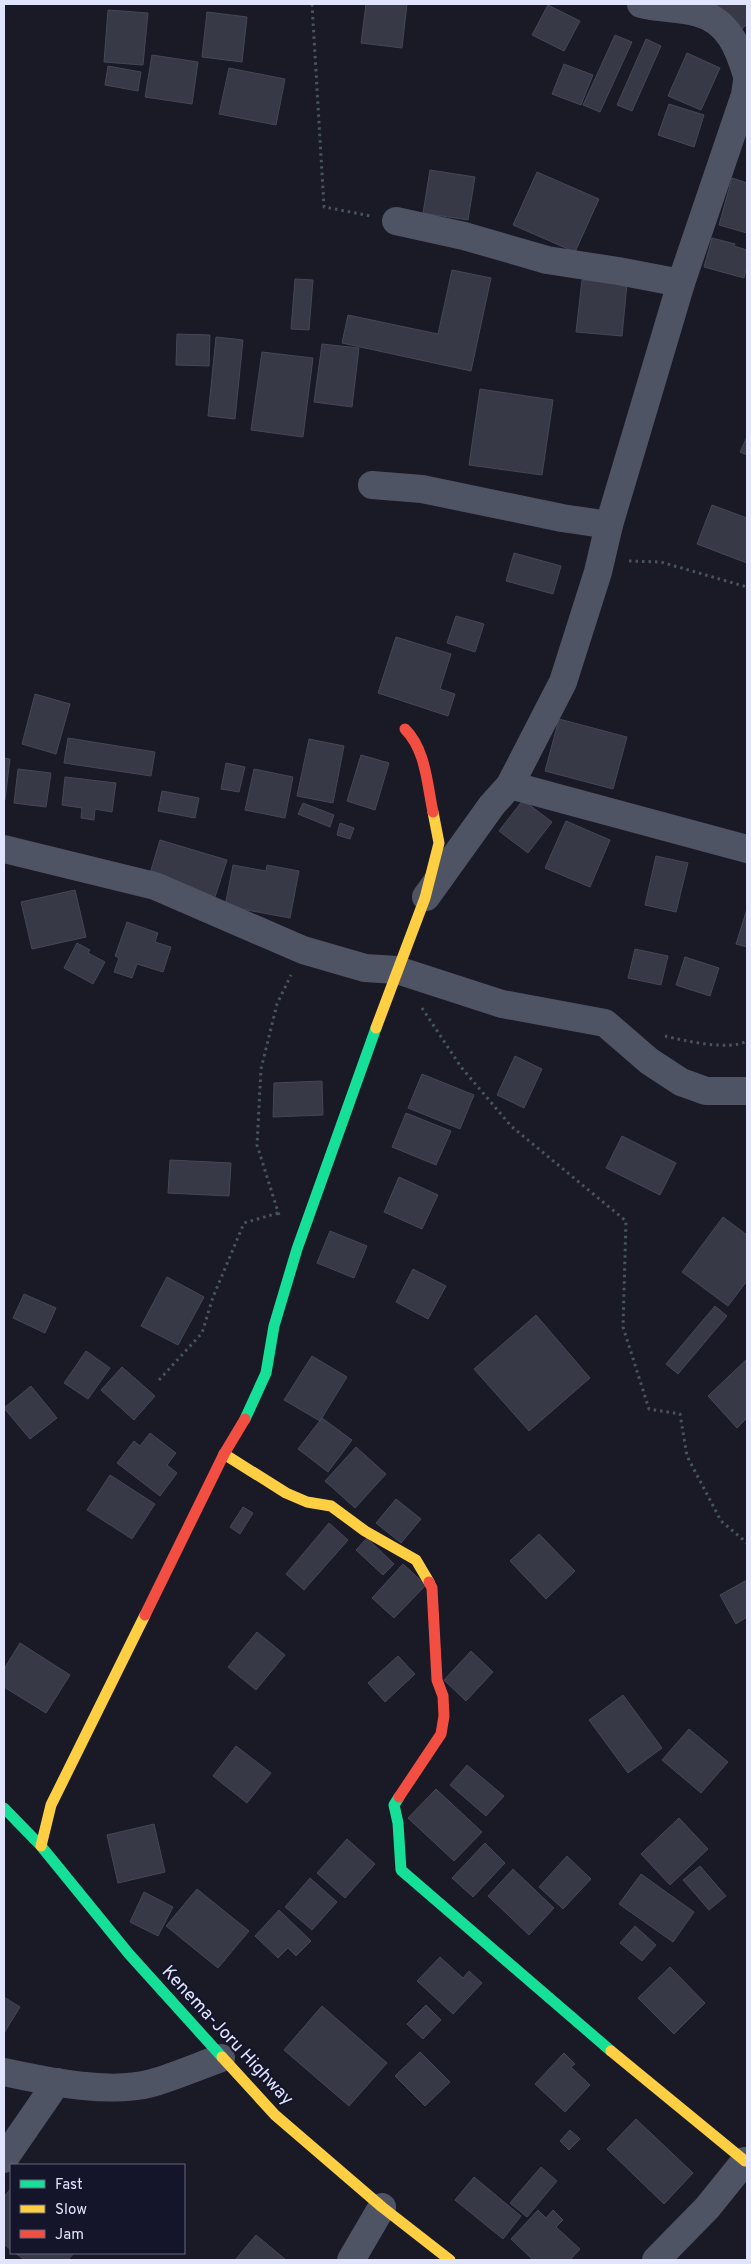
<svg xmlns="http://www.w3.org/2000/svg" width="751" height="2264" viewBox="0 0 751 2264" font-family="Overpass,sans-serif">
<style>
.building{fill:#383947;stroke:#454658}
.lines{fill:none;stroke-linecap:round;stroke-linejoin:round}
.path{stroke:#47565d;stroke-width:3;stroke-dasharray:2.5 4;stroke-linecap:butt}
.street{stroke:#4f5465;stroke-width:28}
.fast{stroke:#16e098;stroke-width:11}
.slow{stroke:#ffcf43;stroke-width:11}
.jam{stroke:#f24e42;stroke-width:11}
.labels{text-anchor:middle;dominant-baseline:central;stroke-width:4;stroke-linejoin:round;paint-order:stroke}
.street-label{font-size:18px;fill:#e0e4fd;stroke:#14152b}
</style>
<rect width="100%" height="100%" fill="#191a26"/>
<g class="building">
<polygon points="366,4 407,4 402,48 361,43"/>
<polygon points="716,4 747,4 747,24 739,32"/>
<polygon points="548,5 580,21 564,51 532,35"/>
<polygon points="108,10 148,13 143,65 104,62"/>
<polygon points="207,12 247,17 242,62 202,57"/>
<polygon points="615,35 632,42 600,112 583,105"/>
<polygon points="646,39 661,46 632,111 617,105"/>
<polygon points="687,53 720,68 701,110 668,96"/>
<polygon points="152,55 198,62 192,104 145,97"/>
<polygon points="564,64 593,75 581,105 552,94"/>
<polygon points="108,66 141,72 138,91 105,85"/>
<polygon points="229,68 285,79 276,125 219,114"/>
<polygon points="669,104 704,115 694,147 658,135"/>
<polygon points="430,170 475,177 468,220 423,213"/>
<polygon points="537,172 599,199 575,252 513,225"/>
<polygon points="732,178 747,183 747,233 719,225"/>
<polygon points="712,238 735,244 734,246 747,250 747,266 744,278 704,267"/>
<polygon points="452,270 491,278 471,371 342,343 348,315 438,334"/>
<polygon points="295,279 313,280 309,330 291,329"/>
<polygon points="582,280 627,284 622,336 576,332"/>
<polygon points="177,334 210,335 209,366 176,365"/>
<polygon points="216,337 243,340 235,419 208,416"/>
<polygon points="322,344 359,348 352,407 314,402"/>
<polygon points="262,352 313,358 303,437 251,430"/>
<polygon points="480,389 553,400 542,475 469,465"/>
<polygon points="747,437 747,455 740,452"/>
<polygon points="712,505 747,518 747,563 697,544"/>
<polygon points="514,553 561,566 553,594 506,581"/>
<polygon points="456,616 484,624 475,652 447,643"/>
<polygon points="396,637 451,654 440,689 455,694 448,716 378,693"/>
<polygon points="35,694 70,704 56,754 22,744"/>
<polygon points="559,719 627,737 613,789 545,771"/>
<polygon points="68,738 155,752 151,776 64,763"/>
<polygon points="309,739 344,746 333,803 297,796"/>
<polygon points="361,755 389,763 375,810 347,801"/>
<polygon points="4,758 10,759 5,800 4,799"/>
<polygon points="226,763 245,767 239,792 221,789"/>
<polygon points="18,769 51,773 46,807 14,803"/>
<polygon points="254,769 293,777 285,818 245,810"/>
<polygon points="65,777 116,783 112,812 95,809 94,820 81,818 82,808 62,805"/>
<polygon points="162,791 199,798 195,818 158,811"/>
<polygon points="523,800 552,822 528,853 499,831"/>
<polygon points="303,803 334,815 330,827 298,814"/>
<polygon points="566,821 610,840 590,887 545,868"/>
<polygon points="340,823 354,828 350,839 337,835"/>
<polygon points="160,840 227,860 214,900 148,880"/>
<polygon points="656,856 688,863 676,912 645,905"/>
<polygon points="233,865 266,871 267,865 299,871 290,918 225,906"/>
<polygon points="75,890 86,937 32,949 21,902"/>
<polygon points="747,909 747,947 736,944"/>
<polygon points="127,922 158,933 155,942 171,947 163,972 137,964 132,978 114,972 119,958 115,956"/>
<polygon points="77,943 90,950 88,953 105,962 93,984 64,968"/>
<polygon points="635,949 668,956 661,985 628,978"/>
<polygon points="685,957 719,968 710,996 676,985"/>
<polygon points="515,1056 542,1069 524,1108 497,1095"/>
<polygon points="422,1074 474,1095 460,1129 408,1108"/>
<polygon points="322,1081 323,1115 273,1117 274,1083"/>
<polygon points="406,1113 451,1131 436,1165 392,1147"/>
<polygon points="622,1136 676,1163 660,1195 606,1168"/>
<polygon points="170,1160 231,1163 229,1196 168,1193"/>
<polygon points="399,1177 438,1195 422,1229 384,1212"/>
<polygon points="723,1217 747,1235 747,1281 728,1306 682,1272"/>
<polygon points="330,1231 367,1246 354,1278 317,1263"/>
<polygon points="413,1269 446,1286 428,1319 396,1302"/>
<polygon points="167,1277 204,1297 178,1345 141,1326"/>
<polygon points="24,1294 56,1308 45,1333 13,1318"/>
<polygon points="715,1306 727,1316 678,1374 666,1364"/>
<polygon points="536,1315 590,1378 529,1431 474,1369"/>
<polygon points="86,1351 110,1368 88,1399 64,1383"/>
<polygon points="312,1356 347,1377 320,1421 284,1400"/>
<polygon points="747,1359 747,1418 737,1428 708,1396"/>
<polygon points="122,1367 155,1396 134,1420 101,1390"/>
<polygon points="31,1386 57,1418 30,1439 4,1408"/>
<polygon points="322,1418 352,1440 328,1472 298,1449"/>
<polygon points="150,1433 176,1453 167,1465 177,1473 160,1496 117,1463 134,1441 140,1446"/>
<polygon points="356,1447 386,1474 355,1508 325,1481"/>
<polygon points="110,1475 155,1504 132,1539 87,1510"/>
<polygon points="396,1499 421,1519 401,1543 376,1523"/>
<polygon points="243,1507 253,1513 240,1534 230,1527"/>
<polygon points="329,1523 348,1540 304,1590 286,1574"/>
<polygon points="539,1534 575,1571 546,1599 510,1561"/>
<polygon points="367,1538 394,1564 383,1575 356,1550"/>
<polygon points="403,1564 426,1585 394,1618 372,1598"/>
<polygon points="747,1580 747,1617 736,1624 720,1595"/>
<polygon points="257,1632 285,1655 256,1690 228,1667"/>
<polygon points="20,1643 70,1675 46,1713 4,1687 4,1669"/>
<polygon points="471,1651 493,1672 466,1701 444,1680"/>
<polygon points="398,1656 415,1674 385,1702 368,1683"/>
<polygon points="623,1695 662,1748 628,1773 589,1720"/>
<polygon points="689,1729 728,1762 701,1793 662,1760"/>
<polygon points="236,1746 271,1773 247,1803 213,1776"/>
<polygon points="467,1765 504,1796 486,1816 450,1785"/>
<polygon points="436,1789 482,1832 454,1861 408,1818"/>
<polygon points="679,1818 708,1849 670,1885 641,1854"/>
<polygon points="154,1824 165,1872 118,1883 107,1835"/>
<polygon points="347,1839 375,1864 345,1898 317,1873"/>
<polygon points="485,1843 505,1863 473,1897 452,1878"/>
<polygon points="567,1856 591,1879 563,1909 539,1887"/>
<polygon points="700,1866 726,1896 709,1910 683,1880"/>
<polygon points="513,1869 554,1908 529,1935 488,1896"/>
<polygon points="641,1874 694,1912 673,1942 619,1904"/>
<polygon points="310,1878 337,1902 312,1930 285,1907"/>
<polygon points="197,1889 249,1931 218,1968 166,1926"/>
<polygon points="144,1892 173,1907 158,1936 130,1922"/>
<polygon points="279,1910 311,1941 296,1956 288,1948 278,1958 255,1936"/>
<polygon points="635,1926 656,1945 642,1961 620,1943"/>
<polygon points="440,1957 463,1978 469,1971 482,1983 453,2014 417,1981"/>
<polygon points="670,1967 705,2003 674,2034 638,1998"/>
<polygon points="4,1997 20,2007 4,2033"/>
<polygon points="426,2005 441,2020 423,2039 407,2024"/>
<polygon points="322,2006 387,2063 349,2106 284,2050"/>
<polygon points="420,2052 450,2082 425,2106 395,2076"/>
<polygon points="564,2053 575,2064 571,2067 590,2085 565,2112 535,2084"/>
<polygon points="636,2119 693,2173 664,2204 607,2149"/>
<polygon points="570,2130 580,2139 569,2150 560,2141"/>
<polygon points="541,2167 557,2181 527,2217 510,2203"/>
<polygon points="474,2177 521,2216 503,2239 455,2200"/>
<polygon points="11,2188 11,2250 4,2244 4,2197"/>
<polygon points="538,2210 546,2218 553,2210 563,2220 556,2227 580,2249 570,2260 533,2260 511,2239"/>
<polygon points="256,2235 286,2260 235,2260"/>
<polygon points="15,2253 74,2253 68,2260 25,2260"/>
</g>
<g class="lines">
<g class="path">
<polyline points="312,4 324,207 371,216"/>
<polyline points="629,561 661,562 747,587"/>
<polyline points="422,1008 461,1067 511,1126 626,1221 623,1327 649,1409 680,1414 687,1456 721,1521 747,1543"/>
<path d="M 665,1036 C 685,1041 730,1051 747,1041"/>
<polyline points="279,1215 257,1145 261,1069 277,1004 291,975"/>
<polyline points="159,1380 202,1333 213,1297 244,1223 278,1213"/>
</g>
<g class="street">
<path d="M 641,4 C 660,9 680,7 698,13 C 729,21 739,49 747,76"/>
<polyline points="396,221 464,236 547,260 618,271 681,283"/>
<polyline points="372,485 422,489 562,518 609,525"/>
<polyline points="510,785 747,849"/>
<polyline points="4,849 155,886 303,950 365,968 397,970 502,1004 605,1023 649,1061 681,1082 706,1091 747,1091"/>
<polyline points="426,897 492,805 510,785 563,682 598,572 609,525 681,283 745,95 747,81"/>
<path d="M 4,2072 C 47,2081 109,2095 152,2083 C 176,2076 199,2066 221,2058"/>
<polyline points="4,2159 57,2082"/>
<polyline points="351,2260 382,2207"/>
<polyline points="656,2260 707,2208 745,2161"/>
</g>
<g class="fast">
<polyline points="245,1419 266,1373 274,1326 297,1249 376,1028"/>
<polyline points="399,1797 394,1805 398,1823 401,1870 611,2051"/>
<polyline points="4,1808 41,1846 129,1954 222,2057"/>
</g>
<g class="slow">
<polyline points="376,1028 425,898 439,843 433,812"/>
<polyline points="224,1454 286,1493 307,1502 331,1506 365,1531 416,1560 429,1582"/>
<polyline points="41,1846 51,1805 145,1615"/>
<polyline points="611,2051 745,2161 747,2160"/>
<polyline points="222,2057 275,2115 382,2207 450,2260"/>
</g>
<g class="jam">
<path d="M 405,729 C 426,750 427,784 433,812"/>
<polyline points="145,1615 224,1454 245,1419"/>
<polyline points="399,1797 441,1734 444,1716 443,1696 437,1680 432,1588 429,1582"/>
</g>
</g>
<g class="labels">
<g class="street-label">
<text transform="translate(227 2036) rotate(47)">Kenema-Joru Highway</text>
</g>
</g>
<rect width="751" height="2264" fill="none" stroke="#e0e4fd" stroke-width="10"/>
<rect x="10" y="2164" width="175" height="90" fill="#14152b" stroke="#66687f"/>
<rect x="20" y="2180" width="25" height="8" fill="#16e098" stroke="#66687f"/>
<text x="55" y="2189" font-size="15" fill="#e0e4fd">Fast</text>
<rect x="20" y="2205" width="25" height="8" fill="#ffcf43" stroke="#66687f"/>
<text x="55" y="2214" font-size="15" fill="#e0e4fd">Slow</text>
<rect x="20" y="2230" width="25" height="8" fill="#f24e42" stroke="#66687f"/>
<text x="55" y="2239" font-size="15" fill="#e0e4fd">Jam</text>
</svg>
